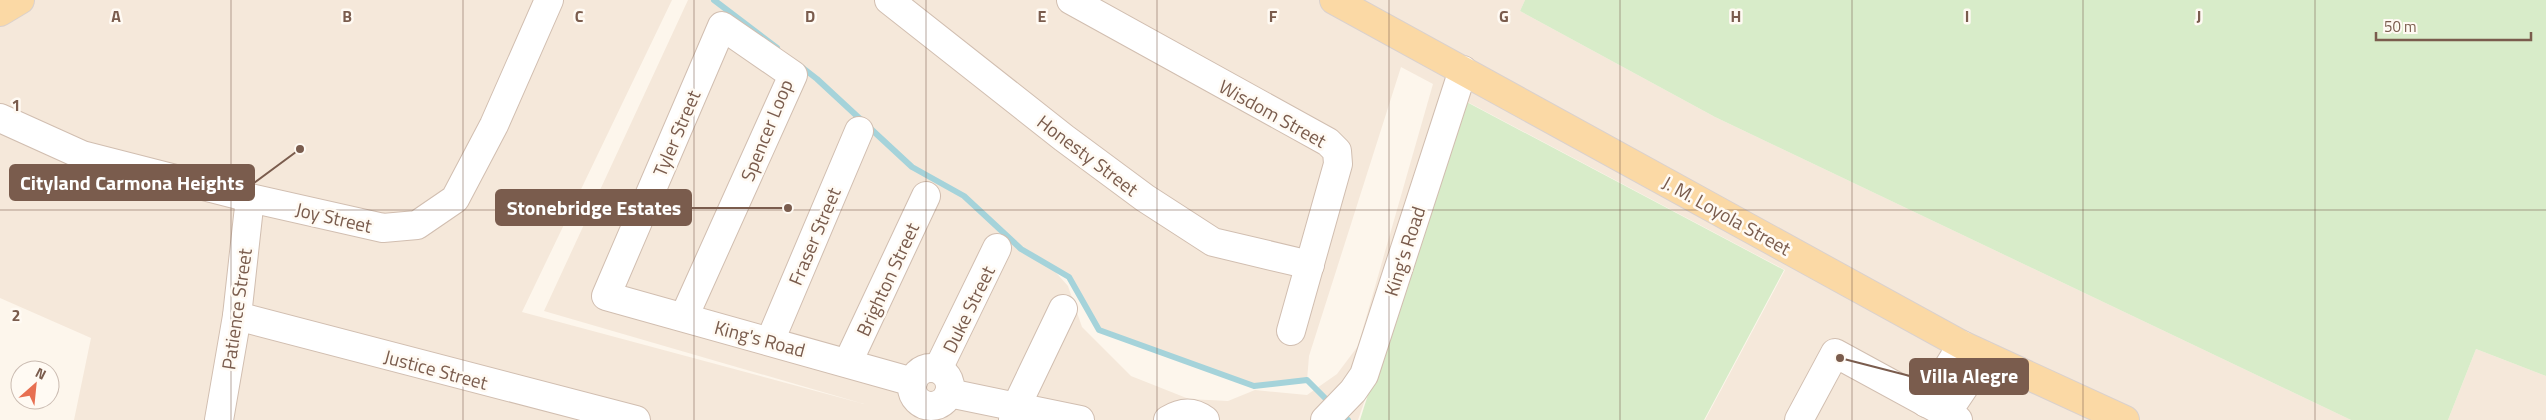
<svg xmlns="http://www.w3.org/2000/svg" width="2546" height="420" viewBox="0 0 2546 420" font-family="'Titillium Web',sans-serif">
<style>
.residential{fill:#f5e8da;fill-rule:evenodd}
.green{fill:#d8ecc9}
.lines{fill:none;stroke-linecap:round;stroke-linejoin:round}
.stream{stroke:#a5d3da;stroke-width:6}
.minor-casing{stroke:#d1beb0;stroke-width:30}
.major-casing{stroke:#dad1cd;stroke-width:30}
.minor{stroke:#fff;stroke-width:28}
.major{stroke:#fbd9a5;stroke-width:28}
.grid{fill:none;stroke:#7a5c4d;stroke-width:1;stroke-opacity:0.55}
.labels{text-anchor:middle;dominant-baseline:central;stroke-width:5;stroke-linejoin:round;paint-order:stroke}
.street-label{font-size:19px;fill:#7a5c4d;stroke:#fffaf3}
.grid-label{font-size:16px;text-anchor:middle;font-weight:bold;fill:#7a5c4d;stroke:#fffaf3;stroke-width:5;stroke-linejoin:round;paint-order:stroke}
.leader{fill:none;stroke:#7a5c4d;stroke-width:2}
.callout-dot{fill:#7a5c4d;stroke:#fffaf3;stroke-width:2}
.callout{fill:#7a5c4d;stroke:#7a5c4d;stroke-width:2}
.callout-label{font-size:20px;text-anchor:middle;font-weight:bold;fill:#fff}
</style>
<rect width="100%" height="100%" fill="#fdf6ec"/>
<g class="residential">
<path d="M 0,0 L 672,0 L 522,312 L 864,404 L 544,311 L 688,0 L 1525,0 L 1520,11 L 1715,117 L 2351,420 L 1705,420 L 1785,270 L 1460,98 L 1404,286 L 1358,420 L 74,420 L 91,338 L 0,298 ZM 1401,67 L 1433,84 L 1358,346 L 1337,374 L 1307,395 L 1255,390 L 1228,401 L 1189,399 L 1131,376 L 1082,327 L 1068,286 L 1051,267 L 1069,277 L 1099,330 L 1254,386 L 1307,380 L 1309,356 Z"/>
<polygon points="2476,349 2546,376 2546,420 2448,420"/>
</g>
<g class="green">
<polygon points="1525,0 2546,0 2546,376 2476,349 2448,420 2351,420 1715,117 1520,11"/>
<polygon points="1461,99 1784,270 1704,420 1360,420"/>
</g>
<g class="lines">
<g class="stream">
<polyline points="714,0 777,48"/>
<polyline points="799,65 817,79 912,167 964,196 1021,249 1069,277 1099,330 1254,386 1307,380 1328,401"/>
<polyline points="1347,419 1348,420"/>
</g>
<defs>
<g id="minor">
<polyline points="889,0 1064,138 1145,198 1213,242 1310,265"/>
<polyline points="1071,0 1328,142 1337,151 1338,164 1291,331"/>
<polyline points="0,118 82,155 250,198 383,228 417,225 455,199 494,125 549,0"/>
<polyline points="237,316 636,420"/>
<polyline points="684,317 793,75 722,26 606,296 913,382"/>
<polyline points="770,341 859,131"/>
<polyline points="848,362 926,196"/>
<circle cx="931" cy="387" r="19"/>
<polyline points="938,369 997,248"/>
<polyline points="949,393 1080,420"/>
<polyline points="1926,403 1962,345"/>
<polyline points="1946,414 1985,356"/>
<polyline points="219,420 237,316 250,198"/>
<polyline points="1013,420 1016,407 1063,309"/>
<path d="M 1168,420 C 1181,412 1193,411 1205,420"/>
<polyline points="1325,420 1353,391 1364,375 1463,70"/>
<polyline points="1799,420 1835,353 1958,420"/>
</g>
<g id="major">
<polyline points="1334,0 1962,345 2125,420"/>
<polyline points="0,12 20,0"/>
</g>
</defs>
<use href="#minor" class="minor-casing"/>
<use href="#major" class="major-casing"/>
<use href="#minor" class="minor"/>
<use href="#major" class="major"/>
</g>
<path class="grid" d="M 231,0 L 231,420M 463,0 L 463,420M 694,0 L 694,420M 926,0 L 926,420M 1157,0 L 1157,420M 1389,0 L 1389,420M 1620,0 L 1620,420M 1852,0 L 1852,420M 2083,0 L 2083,420M 2315,0 L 2315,420M 0,210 L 2546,210"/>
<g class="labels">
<g class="street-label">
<text transform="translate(1273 113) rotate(29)">Wisdom Street</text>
<text transform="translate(766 130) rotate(-68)">Spencer Loop</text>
<text transform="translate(676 133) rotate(-67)">Tyler Street</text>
<text transform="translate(1088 155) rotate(37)">Honesty Street</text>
<text transform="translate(1727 215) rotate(29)">J. M. Loyola Street</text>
<text transform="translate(334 217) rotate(13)">Joy Street</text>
<text transform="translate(814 236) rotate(-67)">Fraser Street</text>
<text transform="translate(1404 251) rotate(-72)">King's Road</text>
<text transform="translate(887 279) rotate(-65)">Brighton Street</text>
<text transform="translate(236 309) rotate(-82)">Patience Street</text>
<text transform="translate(968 309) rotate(-64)">Duke Street</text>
<text transform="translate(760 338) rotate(15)">King's Road</text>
<text transform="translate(436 369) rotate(15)">Justice Street</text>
</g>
</g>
<g class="grid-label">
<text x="116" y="22">A</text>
<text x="347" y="22">B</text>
<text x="579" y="22">C</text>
<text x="810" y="22">D</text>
<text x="1042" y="22">E</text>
<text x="1273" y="22">F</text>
<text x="1504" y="22">G</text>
<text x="1736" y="22">H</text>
<text x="1967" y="22">I</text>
<text x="2199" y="22">J</text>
<text x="16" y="111">1</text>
<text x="16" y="321">2</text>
</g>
<path class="leader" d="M300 149L254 183M788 208L691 208M1840 358L1910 376"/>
<g class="callout-dot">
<circle cx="300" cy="149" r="5"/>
<circle cx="788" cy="208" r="5"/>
<circle cx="1840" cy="358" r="5"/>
</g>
<g class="callout">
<rect x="10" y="165" width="244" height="35" rx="5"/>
<rect x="496" y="190" width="195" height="35" rx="5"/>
<rect x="1910" y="359" width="118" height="35" rx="5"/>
</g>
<g class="callout-label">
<text x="132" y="190">Cityland Carmona Heights</text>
<text x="594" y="215">Stonebridge Estates</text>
<text x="1969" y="383">Villa Alegre</text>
</g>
<g transform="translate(35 385) rotate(27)"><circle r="24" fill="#fffaf3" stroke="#cabbb1"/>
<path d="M0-4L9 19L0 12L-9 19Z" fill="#e76f51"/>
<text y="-8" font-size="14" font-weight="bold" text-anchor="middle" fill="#7a5c4d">N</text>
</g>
<path d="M2376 32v8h155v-8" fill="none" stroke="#7a5c4d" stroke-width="2.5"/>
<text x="2384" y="32" font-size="15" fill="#7a5c4d" stroke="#fffaf3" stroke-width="4" paint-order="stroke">50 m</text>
</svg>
